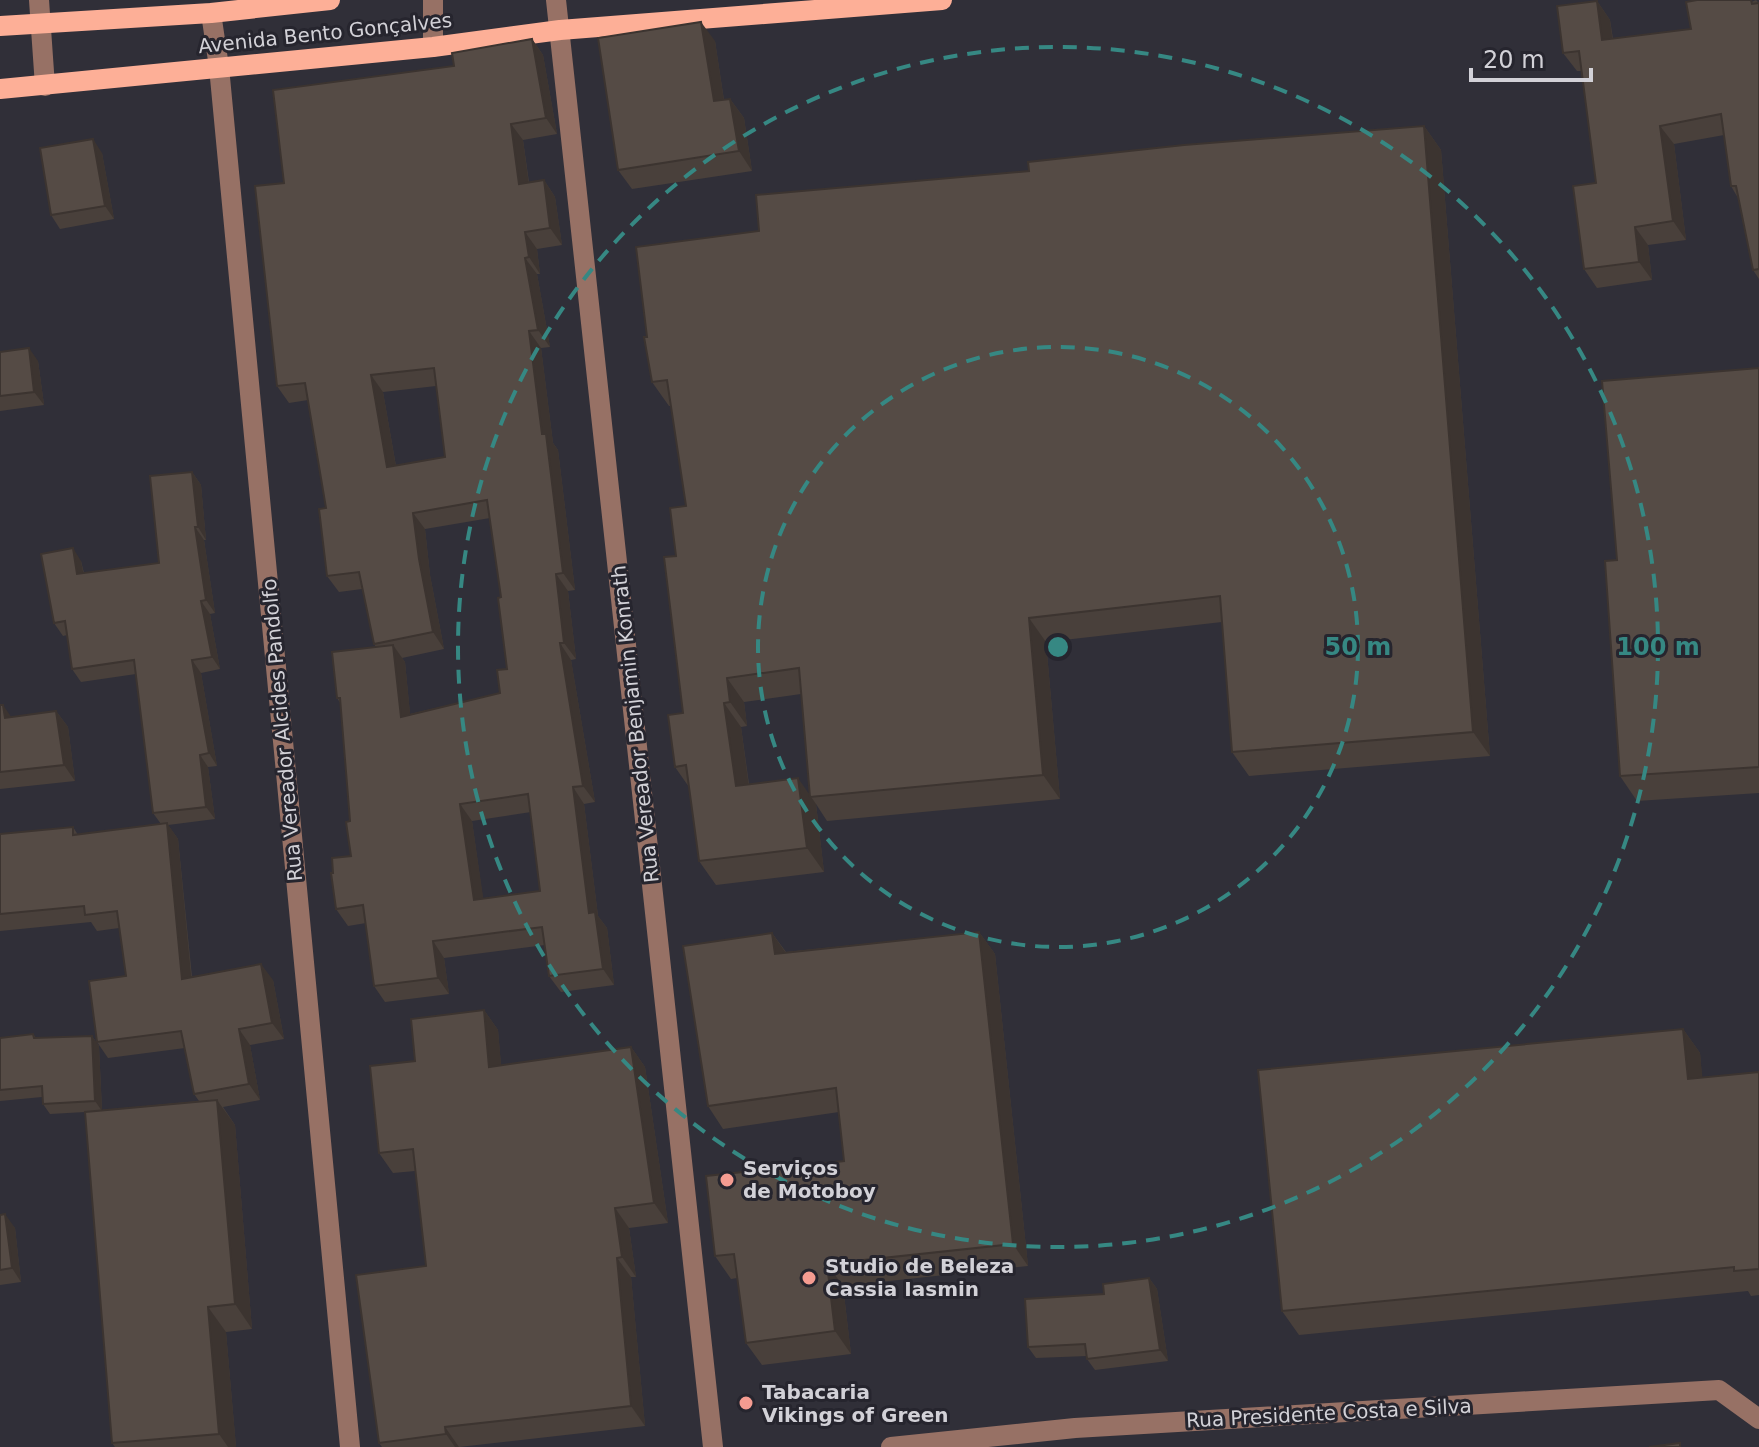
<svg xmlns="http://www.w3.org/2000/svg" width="1759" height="1447" viewBox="0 0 1759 1447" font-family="'DejaVu Sans',sans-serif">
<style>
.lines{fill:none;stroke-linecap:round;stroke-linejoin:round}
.minor{stroke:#977165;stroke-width:20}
.major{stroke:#fdaf97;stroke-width:20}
.wall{fill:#49403b;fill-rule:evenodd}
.shaded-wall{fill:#3c3430}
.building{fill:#554b45;stroke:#3c3430;stroke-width:2;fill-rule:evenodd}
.ring{fill:none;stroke:#368883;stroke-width:4;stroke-dasharray:14 10}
.poi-dot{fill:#f59c91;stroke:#26252e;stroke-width:3}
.labels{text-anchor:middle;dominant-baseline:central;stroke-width:6;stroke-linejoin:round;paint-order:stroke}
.street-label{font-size:20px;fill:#d2d1d7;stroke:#26252e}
.poi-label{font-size:20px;font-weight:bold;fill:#d2d1d7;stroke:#26252e;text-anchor:start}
.centre{fill:#368883;stroke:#26252e;stroke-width:4}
.ring-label{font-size:24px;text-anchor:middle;font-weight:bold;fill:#368883;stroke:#26252e;stroke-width:6;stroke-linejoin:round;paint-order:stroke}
</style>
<rect width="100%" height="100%" fill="#302f38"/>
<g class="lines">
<g class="minor">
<polyline points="39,0 45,86"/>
<polyline points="433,0 433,47"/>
<polyline points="556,0 713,1447"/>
<polyline points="211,13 219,67 350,1447"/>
<polyline points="891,1447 1075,1428 1719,1390 1759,1419"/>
</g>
<g class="major">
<polyline points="0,26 211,13 330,0"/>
<polyline points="0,89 433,47 560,30 942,0"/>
</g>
</g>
<g class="wall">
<polygon points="1756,0 1759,3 1759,279 1753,270 1738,198 1731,186 1724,135 1674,144 1686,240 1648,245 1652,280 1597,288 1584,269 1596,183 1582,71 1577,71 1563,53 1597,1 1610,20 1613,39 1691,29"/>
<path d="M 532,39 L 543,55 L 557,134 L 523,140 L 529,182 L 544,180 L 555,197 L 562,245 L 537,249 L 540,274 L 537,274 L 550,347 L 541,348 L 553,443 L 558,450 L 575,590 L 568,591 L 576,659 L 571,660 L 595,802 L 584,804 L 598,916 L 607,928 L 614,985 L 561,992 L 549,976 L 545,945 L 444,958 L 449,994 L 385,1002 L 374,986 L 366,923 L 348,926 L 336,909 L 333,873 L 351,856 L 350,821 L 341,704 L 337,698 L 376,647 L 374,644 L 362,589 L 339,592 L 327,576 L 326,508 L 308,400 L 289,403 L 277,386 L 284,183 L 454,66 ZM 436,386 L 445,457 L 396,466 L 383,392 ZM 490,518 L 501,597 L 507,669 L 500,693 L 410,714 L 405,662 L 402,658 L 444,649 L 430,575 L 425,529 ZM 531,812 L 540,891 L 483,899 L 472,821 Z"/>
<polygon points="715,41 724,100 730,99 744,118 752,171 632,189 618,170"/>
<path d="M 1424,126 L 1441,150 L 1490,756 L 1249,776 L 1232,752 L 1222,622 L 1046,642 L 1060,799 L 827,821 L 816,804 L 824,872 L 716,885 L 699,861 L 689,787 L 675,767 L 683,713 L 676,556 L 686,506 L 671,406 L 669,406 L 652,382 L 647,337 L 759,231 L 1029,171 ZM 801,694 L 810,794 L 749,784 L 741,727 L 747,726 L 744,702 Z"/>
<polygon points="102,153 114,219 60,229 51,215"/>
<polygon points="0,352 38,361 44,405 0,411"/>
<polygon points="1759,368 1759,793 1637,801 1620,776 1617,560"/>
<polygon points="192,472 201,485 206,540 204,540 215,613 210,614 220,669 201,673 217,766 208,767 215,819 168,825 178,839 192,977 273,980 284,1039 250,1045 260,1100 223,1107 235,1125 252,1329 226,1332 236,1447 115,1447 112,1443 85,1112 50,1114 43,1104 42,1097 0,1101 0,1038 33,1034 36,1038 92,1036 99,1046 102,1110 199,1101 194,1094 185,1048 108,1058 97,1042 126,976 119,928 97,931 91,922 0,931 0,834 73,827 78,835 161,824 153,813 136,674 81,682 72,669 67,635 63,636 54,623 81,561 84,573 159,563"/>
<polygon points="0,705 11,717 56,711 68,727 75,781 0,789"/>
<polygon points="979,932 995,954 1028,1266 843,1286 851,1354 762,1365 746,1343 737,1278 731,1279 715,1256 844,1161 839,1112 723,1129 708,1106 772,933 786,952"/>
<polygon points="484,1010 498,1030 501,1066 631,1047 645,1067 668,1223 629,1228 636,1277 631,1277 645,1426 459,1447 382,1447 379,1443 426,1266 415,1171 393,1173 379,1153 415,1061"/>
<polygon points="1683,1029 1700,1053 1702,1078 1759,1072 1759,1295 1751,1296 1748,1291 1299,1335 1282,1311"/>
<polygon points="0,1215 15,1228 21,1282 0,1285"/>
<polygon points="1149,1278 1157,1289 1168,1361 1095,1370 1087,1359 1087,1356 1036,1358 1028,1347 1104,1294"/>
</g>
<g class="shaded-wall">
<polygon points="1597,1 1610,20 1615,59 1602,40"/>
<polygon points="701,22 715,41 727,121 714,101"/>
<polygon points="532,39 543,55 557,134 546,118"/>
<polygon points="730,99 744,118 752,171 739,151"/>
<polygon points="511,124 523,140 531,200 519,184"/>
<polygon points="1424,126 1441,150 1490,756 1473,732"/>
<polygon points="1660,126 1674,144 1686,240 1673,221"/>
<polygon points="93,139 102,153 114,219 105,206"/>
<polygon points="544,180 555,197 562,245 550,228"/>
<polygon points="1635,227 1648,245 1652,280 1639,262"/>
<polygon points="525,232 537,249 540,274 529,257"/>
<polygon points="525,258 537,274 550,347 538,330"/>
<polygon points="529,331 541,348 553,443 558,450 575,590 563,573 542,434"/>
<polygon points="29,348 38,361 44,405 34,392"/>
<polygon points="371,375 383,392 399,484 387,467"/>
<polygon points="192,472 201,485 206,540 198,527"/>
<polygon points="413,513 425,529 430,575 444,649 433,632 419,559"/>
<polygon points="195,527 204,540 215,613 206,600"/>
<polygon points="73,548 81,561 86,587 77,574"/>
<polygon points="556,574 568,591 576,659 564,643"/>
<polygon points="201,601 210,614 220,669 212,657"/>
<polygon points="1029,618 1046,642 1060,799 1043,775"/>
<polygon points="560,643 571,660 595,802 583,786"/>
<polygon points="393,645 405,662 412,733 401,717"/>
<polygon points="192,660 201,673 217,766 209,753"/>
<polygon points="727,678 744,702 747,726 730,702"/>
<polygon points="724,703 741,727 752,810 736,786"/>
<polygon points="3,705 14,721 5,718"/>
<polygon points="56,711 68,727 75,781 64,765"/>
<polygon points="200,755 208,767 215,819 206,807"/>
<polygon points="798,778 816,804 824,872 807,848"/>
<polygon points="573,787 584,804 598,916 607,928 614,985 603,969 589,913"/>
<polygon points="460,804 472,821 486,917 474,900"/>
<polygon points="167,823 178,839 193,995 182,979"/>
<polygon points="979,932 995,954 1028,1266 1013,1244"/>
<polygon points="772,933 788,956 775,954"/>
<polygon points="433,941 444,958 449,994 438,978"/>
<polygon points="261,964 273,980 284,1039 272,1023"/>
<polygon points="484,1010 498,1030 503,1087 489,1067"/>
<polygon points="239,1029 250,1045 260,1100 249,1084"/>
<polygon points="1683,1029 1700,1053 1705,1104 1688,1079"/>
<polygon points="92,1036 99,1046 102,1111 95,1101"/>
<polygon points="631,1047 645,1067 668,1223 654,1203"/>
<polygon points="217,1100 235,1125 252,1329 235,1304"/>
<polygon points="615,1208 629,1228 636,1277 622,1257"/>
<polygon points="5,1214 15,1228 21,1282 12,1268"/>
<polygon points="617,1258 631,1277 645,1426 631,1406"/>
<polygon points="827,1264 843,1286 851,1354 835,1331"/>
<polygon points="1149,1278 1157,1289 1168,1361 1160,1350"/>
<polygon points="208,1307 226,1332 236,1447 228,1447 219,1434"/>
<polygon points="445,1427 459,1447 455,1447 446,1434"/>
</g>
<g class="building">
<polygon points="1697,0 1751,0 1752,4 1759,3 1759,269 1753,270 1736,186 1731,186 1721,114 1660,126 1673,221 1635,227 1639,262 1584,269 1573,186 1596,183 1579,51 1563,53 1557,6 1597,1 1602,40 1691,29 1686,2"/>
<polygon points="701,22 714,101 730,99 739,151 618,170 598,38"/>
<path d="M 532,39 L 546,118 L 511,124 L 519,184 L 544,180 L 550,228 L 525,232 L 529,257 L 525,258 L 538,330 L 529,331 L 542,434 L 546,434 L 563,573 L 556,574 L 564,643 L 560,643 L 583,786 L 573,787 L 589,913 L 595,912 L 603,969 L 549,976 L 542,927 L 433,941 L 438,978 L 374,986 L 363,905 L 336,909 L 331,873 L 333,873 L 332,858 L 351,856 L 346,822 L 350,821 L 340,698 L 337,698 L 332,652 L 393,645 L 401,717 L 500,693 L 497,670 L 507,669 L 498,598 L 501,597 L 487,500 L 413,513 L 419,559 L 433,632 L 374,644 L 359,572 L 327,576 L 319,509 L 326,508 L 305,383 L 277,386 L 255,186 L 284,183 L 273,90 L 454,66 L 452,53 ZM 434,368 L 445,457 L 387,467 L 371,375 ZM 528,794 L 540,891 L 474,900 L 460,804 Z"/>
<polygon points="1424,126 1473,732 1232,752 1220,596 1029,618 1043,775 810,797 799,668 727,678 730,702 724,703 736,786 798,778 807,848 699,861 686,765 675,767 668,715 683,713 664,557 676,556 670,508 686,506 667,380 652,382 644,337 647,337 636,247 759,231 756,195 1029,171 1028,162 1184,145"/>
<polygon points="93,139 105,206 51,215 40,148"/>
<polygon points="29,348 34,392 0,396 0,352"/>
<polygon points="1759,368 1759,767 1620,776 1605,561 1617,560 1602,381"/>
<polygon points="192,472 198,527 195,527 206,600 201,601 212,657 192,660 209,753 200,755 206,807 153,813 134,660 72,669 65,621 54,623 41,554 73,548 77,574 159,563 150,476"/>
<polygon points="0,705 3,705 5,718 56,711 64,765 0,772"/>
<polygon points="167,823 182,979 261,964 272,1023 239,1029 249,1084 194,1094 181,1031 97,1042 89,981 126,976 117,911 85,915 84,906 0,914 0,834 73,827 73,835"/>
<polygon points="979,932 1013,1244 827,1264 835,1331 746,1343 734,1254 715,1256 706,1176 844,1161 836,1088 708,1106 683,946 772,933 775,954"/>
<polygon points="484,1010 489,1067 631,1047 654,1203 615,1208 622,1257 617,1258 631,1406 445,1427 446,1434 379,1443 356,1275 426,1266 413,1149 379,1153 370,1066 415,1061 411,1019"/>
<polygon points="1683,1029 1688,1079 1759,1072 1759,1269 1734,1271 1734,1267 1282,1311 1258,1070"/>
<polygon points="33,1034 34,1038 92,1036 95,1101 43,1104 42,1086 0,1090 0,1038"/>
<polygon points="217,1100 235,1304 208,1307 219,1434 112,1443 85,1112"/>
<polygon points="5,1214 12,1268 0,1270 0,1215"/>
<polygon points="1149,1278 1160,1350 1087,1359 1085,1344 1028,1347 1025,1299 1104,1294 1103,1284"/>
<polygon points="1680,1443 1680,1447 1649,1447"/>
</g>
<g class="ring">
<circle cx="1058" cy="647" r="300"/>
<circle cx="1058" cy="647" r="600"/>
</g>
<g class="poi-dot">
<circle cx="727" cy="1180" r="8"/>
<circle cx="809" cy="1278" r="8"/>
<circle cx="746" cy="1403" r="8"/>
</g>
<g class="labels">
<g class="street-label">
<text transform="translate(325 33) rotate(-6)">Avenida Bento Gonçalves</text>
<text transform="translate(635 724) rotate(-96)">Rua Vereador Benjamin Konrath</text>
<text transform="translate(282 730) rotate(-95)">Rua Vereador Alcides Pandolfo</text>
<text transform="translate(1329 1413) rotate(-3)">Rua Presidente Costa e Silva</text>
</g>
<g class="poi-label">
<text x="743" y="1168">Serviços<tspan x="743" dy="23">de Motoboy</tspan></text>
<text x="825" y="1266">Studio de Beleza<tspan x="825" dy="23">Cassia Iasmin</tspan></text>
<text x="762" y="1392">Tabacaria<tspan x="762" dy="23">Vikings of Green</tspan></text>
</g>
</g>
<circle cx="1058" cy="647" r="12" class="centre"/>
<g class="ring-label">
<text x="1358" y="655">50 m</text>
<text x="1658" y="655">100 m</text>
</g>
<path d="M1471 68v12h120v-12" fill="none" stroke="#d2d1d7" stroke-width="4"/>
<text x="1483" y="68" font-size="24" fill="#d2d1d7" stroke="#26252e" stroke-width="6" paint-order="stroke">20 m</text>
</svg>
